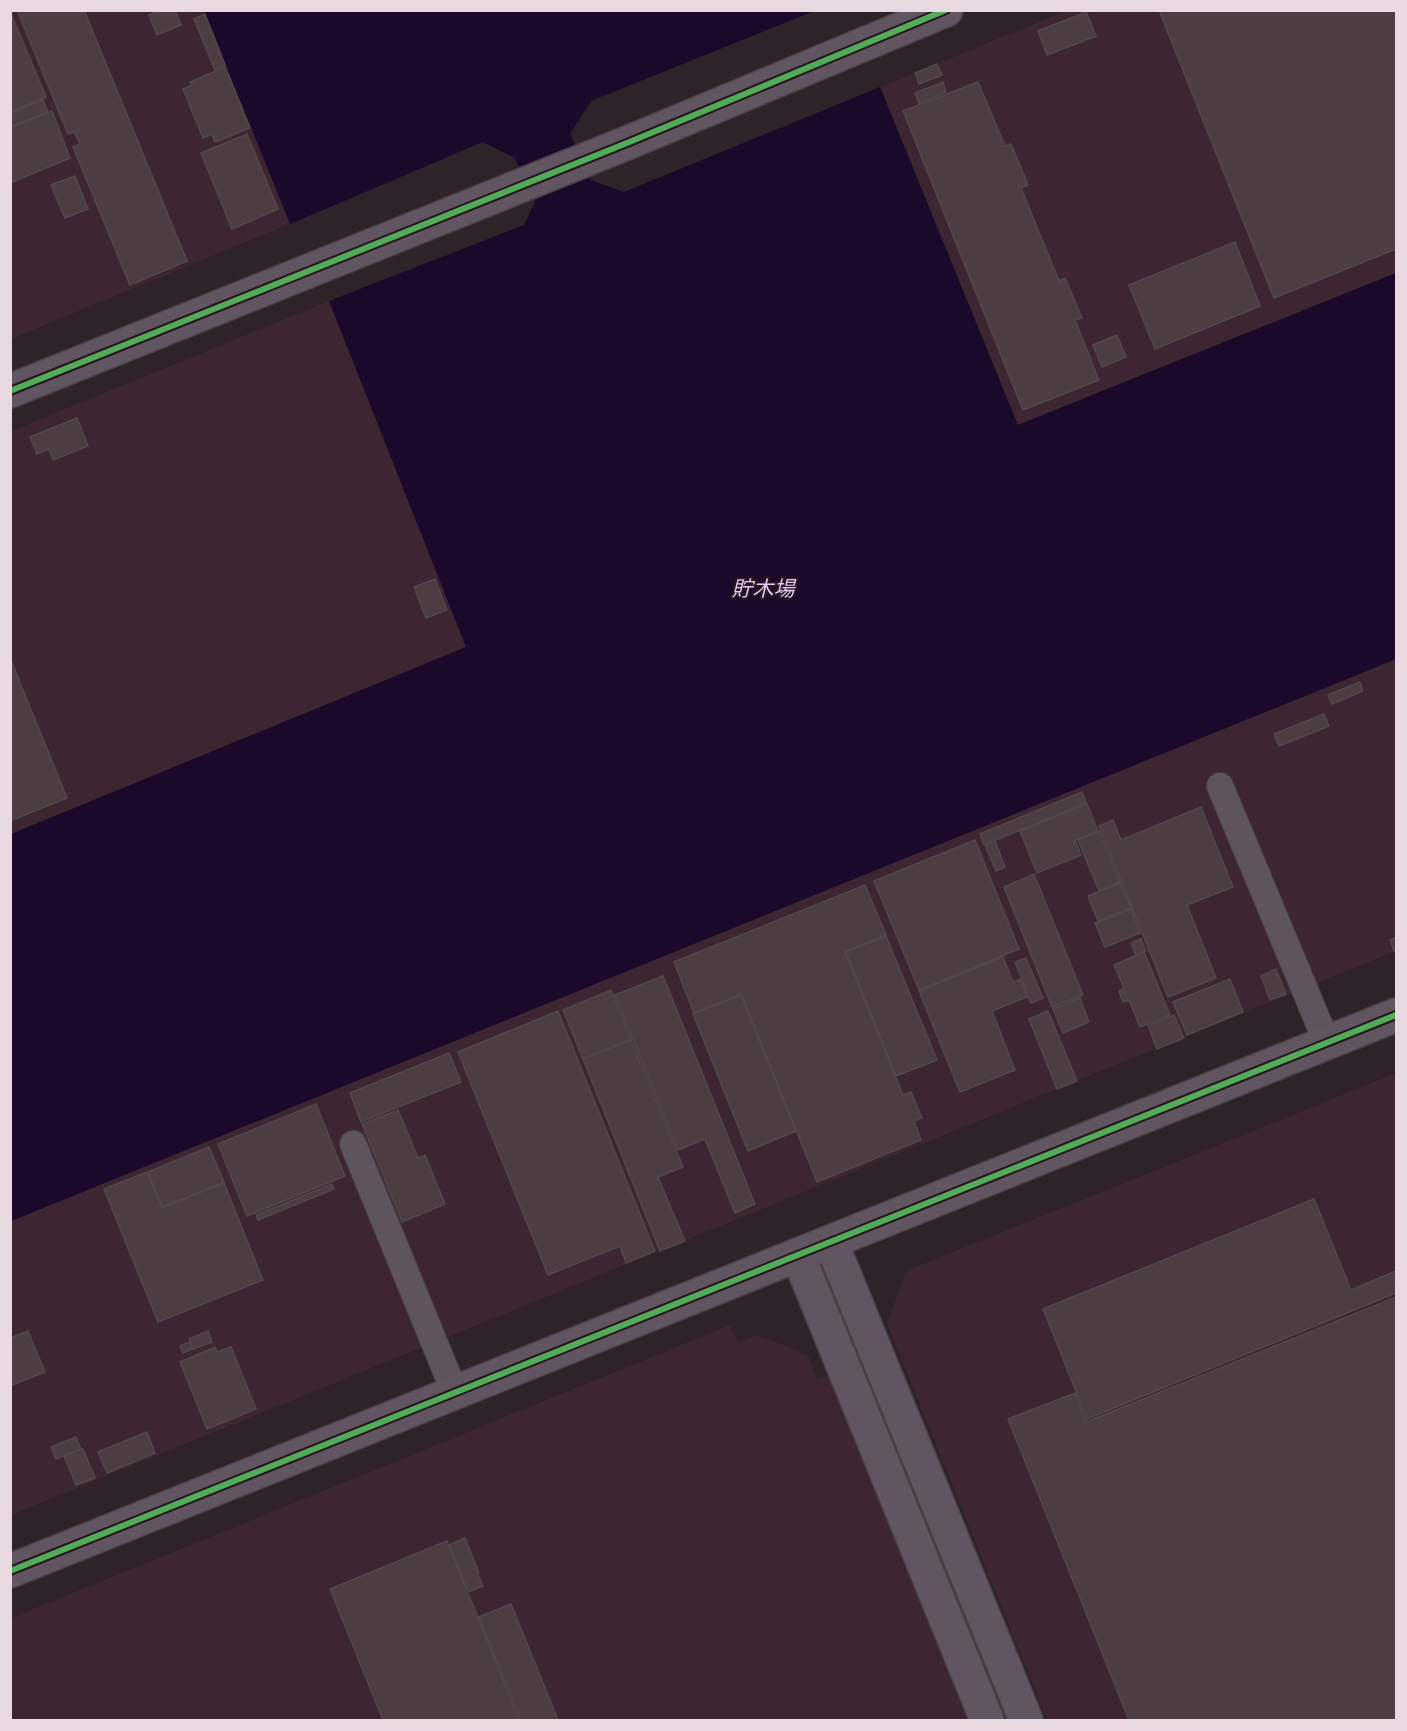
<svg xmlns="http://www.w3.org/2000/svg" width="1407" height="1731" viewBox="0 0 1407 1731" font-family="'Public Sans','Noto Sans JP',sans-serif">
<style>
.built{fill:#3d2531}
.water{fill:#1a092a}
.building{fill:#4b3d42;stroke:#52484b;stroke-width:1.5}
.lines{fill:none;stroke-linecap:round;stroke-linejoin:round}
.street-casing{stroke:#4a4145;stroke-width:28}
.secondary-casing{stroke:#4a4145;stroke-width:36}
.street{stroke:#5e545d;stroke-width:26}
.secondary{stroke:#615561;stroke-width:33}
.cycleway-casing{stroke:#28151f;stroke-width:10}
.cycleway{stroke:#51ab58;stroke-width:6}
.labels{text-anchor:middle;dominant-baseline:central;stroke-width:4.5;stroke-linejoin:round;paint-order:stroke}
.water-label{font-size:21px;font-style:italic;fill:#ddcdf8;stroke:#28151f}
</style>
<rect width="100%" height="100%" fill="#2d2328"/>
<g class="built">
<polygon points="11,11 204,11 290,224 11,339"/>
<polygon points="1066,11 1396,11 1396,273 1017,425 880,87"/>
<polygon points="329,301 467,647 11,834 11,431"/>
<polygon points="1396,659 1396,951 11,1515 11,1221"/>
<polygon points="1396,1073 1396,1720 1047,1720 887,1323 906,1271"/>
<polygon points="730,1325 738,1343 758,1335 808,1355 817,1378 830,1373 974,1720 11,1720 11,1618"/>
</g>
<polygon class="water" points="204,11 814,11 591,101 570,134 591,180 624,192 880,87 1018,425 1396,273 1396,659 11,1221 11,834 466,647 329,301 524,225 535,202 515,158 483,142 290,224"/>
<g class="building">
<polygon points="17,10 84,10 187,261 130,285 73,147 80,144 74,132 68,134"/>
<polygon points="159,10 175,10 181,25 157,35 149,15"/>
<polygon points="1159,10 1396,10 1396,249 1274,298"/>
<polygon points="10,11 46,97 10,112"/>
<polygon points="1086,12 1096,36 1047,55 1038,31"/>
<polygon points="205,14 225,65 215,70 194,19"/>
<polygon points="937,64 942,75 919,84 915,73"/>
<polygon points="225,67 250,128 215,142 212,134 203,138 183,89 192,85 190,82"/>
<polygon points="943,82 946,92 919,103 915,93"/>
<polygon points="978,82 1005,146 1011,144 1028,185 1021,188 1059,281 1065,278 1082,318 1075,320 1099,380 1023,410 903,111"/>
<polygon points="43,100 48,112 10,127 10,113"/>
<polygon points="52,111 70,158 10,183 10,128"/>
<polygon points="247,134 278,209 232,229 201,153"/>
<polygon points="75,176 88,209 65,218 51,185"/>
<polygon points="1235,242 1260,306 1155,349 1129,285"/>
<polygon points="1117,335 1126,357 1102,367 1093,345"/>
<polygon points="77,418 88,446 53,460 49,449 37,454 30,437"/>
<polygon points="435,579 447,610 426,618 414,587"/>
<polygon points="10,658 67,798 10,821"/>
<polygon points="1360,682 1363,691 1332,704 1328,695"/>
<polygon points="1324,714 1329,726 1279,746 1274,734"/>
<polygon points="1082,792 1086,803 984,845 980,834"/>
<polygon points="1087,804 1098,831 1075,840 1081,855 1037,873 1020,831"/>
<polygon points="1201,807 1233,887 1187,905 1216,978 1168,997 1099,826 1113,820 1121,840"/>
<polygon points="1099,831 1120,882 1099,891 1078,840"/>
<polygon points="975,840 1019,949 919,990 874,881"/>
<polygon points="995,841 1005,867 996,871 985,845"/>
<polygon points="1034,874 1083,995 1052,1007 1004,887"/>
<polygon points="1120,883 1131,908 1098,921 1088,896"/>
<polygon points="865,885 886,935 845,952 903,1095 911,1092 922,1118 914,1121 921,1140 817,1182 741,994 694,1013 674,962"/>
<polygon points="1131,909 1140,933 1105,947 1095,923"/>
<polygon points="886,936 937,1060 896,1076 846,952"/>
<polygon points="1396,937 1396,950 1394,951 1390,940"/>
<polygon points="1141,939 1146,951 1136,955 1131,943"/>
<polygon points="1144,952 1170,1015 1140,1027 1129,1000 1123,1002 1119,991 1124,988 1114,965"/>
<polygon points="1003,957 1013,982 1020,979 1027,997 992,1011 1015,1070 960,1092 919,991"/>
<polygon points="1026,958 1043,998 1031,1003 1015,962"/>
<polygon points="1276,969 1286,994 1270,1000 1261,976"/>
<polygon points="663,976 755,1204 735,1213 705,1139 678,1150 615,995"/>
<polygon points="1230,979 1243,1012 1187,1035 1173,1002"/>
<polygon points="611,990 631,1039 583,1059 563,1010"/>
<polygon points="741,995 796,1131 748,1151 693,1014"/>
<polygon points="1080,998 1089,1022 1063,1033 1053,1009"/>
<polygon points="558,1011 655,1251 626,1263 620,1246 548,1275 458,1052"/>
<polygon points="1048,1011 1077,1081 1057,1089 1029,1019"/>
<polygon points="1174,1015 1184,1038 1157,1049 1148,1026"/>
<polygon points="631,1040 683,1167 658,1177 685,1241 660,1251 583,1059"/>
<polygon points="449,1053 461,1082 361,1122 350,1093"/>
<polygon points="316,1104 345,1176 247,1216 218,1144"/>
<polygon points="398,1110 418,1158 425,1155 445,1204 402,1222 362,1124"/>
<polygon points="209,1147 224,1182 162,1207 148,1172"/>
<polygon points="147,1172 162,1208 224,1183 263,1280 158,1322 104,1189"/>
<polygon points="332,1184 334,1189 258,1220 256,1215"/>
<polygon points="1314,1199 1351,1290 1396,1271 1396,1293 1087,1419 1043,1309"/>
<polygon points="1396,1297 1396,1720 1129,1720 1008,1419 1075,1393 1086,1422"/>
<polygon points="28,1331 45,1372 10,1386 10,1338"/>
<polygon points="208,1331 212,1342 193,1349 189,1339"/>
<polygon points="190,1342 192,1349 183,1353 180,1346"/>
<polygon points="215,1347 217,1352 231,1347 256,1409 207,1429 180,1362"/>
<polygon points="147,1432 155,1453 107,1473 98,1452"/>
<polygon points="76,1437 81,1449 56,1459 51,1447"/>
<polygon points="83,1449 95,1478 76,1485 64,1456"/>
<polygon points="465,1538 479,1573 477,1573 483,1586 468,1592 449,1545"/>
<polygon points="447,1541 519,1720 383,1720 330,1589"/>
<polygon points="511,1604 558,1720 521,1720 479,1617"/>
</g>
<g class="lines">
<defs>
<g id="street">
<polyline points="1220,786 1327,1043"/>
<polyline points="353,1144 455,1393"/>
</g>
<g id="secondary">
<polyline points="10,391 627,143 946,10"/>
<polyline points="831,1242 1026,1720"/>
<polyline points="798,1255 987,1720"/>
<polyline points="10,1571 1396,1015"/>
</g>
</defs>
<use href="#street" class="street-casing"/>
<use href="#secondary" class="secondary-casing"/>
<use href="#street" class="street"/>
<use href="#secondary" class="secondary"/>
<defs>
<g id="cycleway">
<polyline points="10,391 627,143 946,10"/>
<polyline points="10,1571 1396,1015"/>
</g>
</defs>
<use href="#cycleway" class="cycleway-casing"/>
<use href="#cycleway" class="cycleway"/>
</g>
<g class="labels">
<g class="water-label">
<text x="763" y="588">貯木場</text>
</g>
</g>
<rect width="1407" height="1731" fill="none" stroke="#e7d9df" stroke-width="24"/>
</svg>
